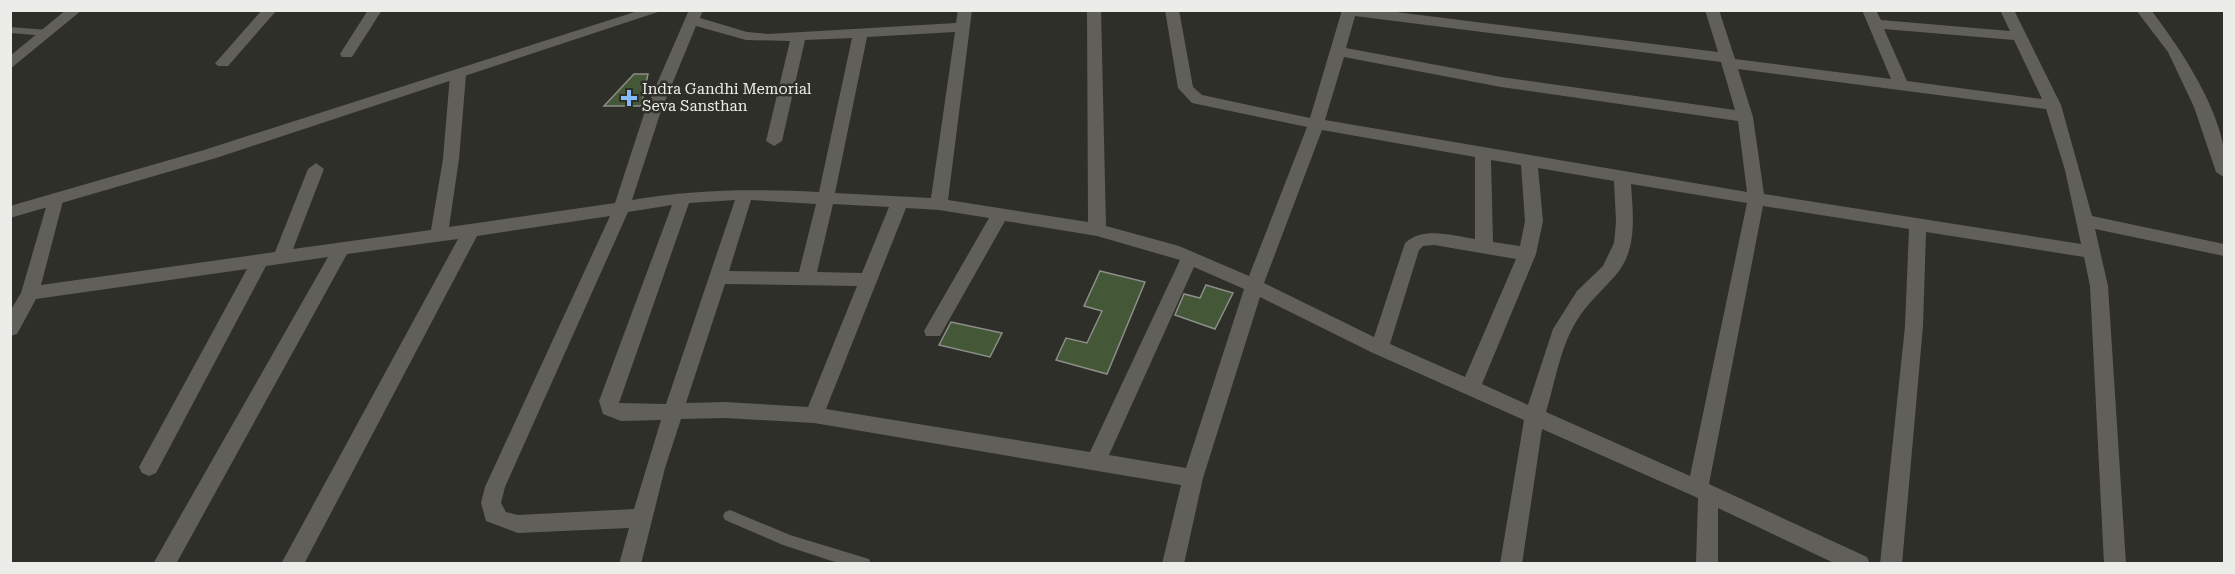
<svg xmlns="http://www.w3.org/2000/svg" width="2235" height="574" viewBox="0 0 2235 574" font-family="'Roboto Serif',serif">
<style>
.building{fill:#445838;stroke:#8b8e89;stroke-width:1.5}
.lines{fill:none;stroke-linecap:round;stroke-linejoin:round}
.service{fill:#605f5a;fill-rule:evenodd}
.minor{fill:#605f5a;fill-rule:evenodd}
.tertiary{fill:#605f5a;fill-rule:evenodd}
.poi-dot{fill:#86bbfb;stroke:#2f2f2a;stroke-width:2}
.labels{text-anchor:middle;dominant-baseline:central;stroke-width:5;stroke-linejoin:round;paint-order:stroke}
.poi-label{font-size:15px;fill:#ecece9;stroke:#2f2f2a;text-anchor:start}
</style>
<rect width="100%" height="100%" fill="#2f2f2a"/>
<g class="building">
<polygon points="634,74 648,74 641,106 604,106"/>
<polygon points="1100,271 1145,282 1107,374 1056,360 1066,338 1087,343 1102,311 1084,306"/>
<polygon points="1206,285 1233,293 1215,329 1175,315 1184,294 1200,298"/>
<polygon points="951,322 1002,333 990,357 939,345"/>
</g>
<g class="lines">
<g class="service">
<polygon points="10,27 48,30 53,33 48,36 10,33"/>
<polygon points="730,510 790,535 869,559 871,564 841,564 783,545 725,520 723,516 725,512"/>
</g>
<g class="minor">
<polygon points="66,10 82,10 10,69 10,56"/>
<polygon points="262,10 277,10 228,66 218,66 215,63 218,60"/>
<polygon points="368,10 382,10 352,57 342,57 340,54"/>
<path d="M 689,10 L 703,10 L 700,18 L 747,32 L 768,34 L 956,23 L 958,10 L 972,10 L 948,200 L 1088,222 L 1087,10 L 1101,10 L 1106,226 L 1179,246 L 1249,276 L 1307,127 L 1192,103 L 1178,88 L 1165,10 L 1179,10 L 1193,87 L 1202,95 L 1310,118 L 1342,10 L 1380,10 L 1718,52 L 1705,10 L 1719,10 L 1735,59 L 1891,79 L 1862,10 L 1876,10 L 1881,20 L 2010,31 L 2000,10 L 2014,10 L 2061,105 L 2092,216 L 2224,244 L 2224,256 L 2095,229 L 2108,286 L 2126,564 L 2104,564 L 2090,286 L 2084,257 L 1926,232 L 1923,326 L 1902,564 L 1880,564 L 1905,326 L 1909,229 L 1763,206 L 1709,484 L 1867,557 L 1870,564 L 1836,564 L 1718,508 L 1718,564 L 1696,564 L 1698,498 L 1542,429 L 1522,564 L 1500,564 L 1524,420 L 1373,353 L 1260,297 L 1203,478 L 1184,564 L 1162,564 L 1181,485 L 814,423 L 725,418 L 681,419 L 665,468 L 641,564 L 619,564 L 629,528 L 518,533 L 486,521 L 481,503 L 485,487 L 610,216 L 477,236 L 304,564 L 281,564 L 458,239 L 347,254 L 176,564 L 153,564 L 328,257 L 266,266 L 156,473 L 149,476 L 142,473 L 139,467 L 247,269 L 36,299 L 17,334 L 10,336 L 10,311 L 21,293 L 49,197 L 55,195 L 63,201 L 41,285 L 275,252 L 308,169 L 316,163 L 324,169 L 293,249 L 431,230 L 443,159 L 450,75 L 458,70 L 466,75 L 459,159 L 449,227 L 615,203 L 645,111 ZM 1355,16 L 1721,62 L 1735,110 L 1501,77 L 1346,48 ZM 696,26 L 746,40 L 790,41 L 766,141 L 774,146 L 782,141 L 805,40 L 852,38 L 819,192 C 755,189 695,189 632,200 L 661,111 ZM 1884,29 L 2014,40 L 2042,99 L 1907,81 ZM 955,32 L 931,198 L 835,193 L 867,37 ZM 1344,57 L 1501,87 L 1738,121 L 1747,192 L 1325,120 ZM 1738,69 L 2046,109 L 2065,170 L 2081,244 L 1764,194 L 1753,117 ZM 1322,130 L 1475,157 L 1475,239 C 1452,236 1424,226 1405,243 L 1374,337 L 1264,283 ZM 1491,160 L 1521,165 L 1525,221 L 1520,246 L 1493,242 ZM 1538,168 L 1614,181 L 1616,222 L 1614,243 L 1603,266 L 1577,291 L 1553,329 L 1528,405 L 1482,384 L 1536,254 L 1543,221 ZM 1631,184 L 1747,203 L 1690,476 L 1546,412 C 1554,386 1559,354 1572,329 C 1583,307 1599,294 1615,276 C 1638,250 1633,216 1631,184 ZM 735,200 L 666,404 L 619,403 L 689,203 ZM 751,200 L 816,204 L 799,272 L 729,271 ZM 833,204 L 889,207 L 862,273 L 817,272 ZM 672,205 L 599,401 L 603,414 L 621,421 L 661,420 L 634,509 L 518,515 L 506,512 L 501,503 L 505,487 L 628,212 ZM 906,208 L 939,210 L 989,218 L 924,331 L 926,336 L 940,336 L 1005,221 L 1097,236 L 1180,260 L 1090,452 L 826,409 ZM 1434,245 L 1516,259 L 1465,377 L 1390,344 L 1419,250 L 1423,246 ZM 1194,267 L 1244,289 L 1186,468 L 1109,455 ZM 725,284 L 857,286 L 808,407 L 725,402 L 686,403 Z"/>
<path d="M 2136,10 L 2151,10 C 2180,48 2216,102 2224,149 C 2226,158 2224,169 2224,177 L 2216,172 L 2194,107 L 2168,52 Z"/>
</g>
<polygon class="tertiary" points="641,10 664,10 216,158 10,218 10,206 204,150"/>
</g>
<path class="poi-dot" d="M626 89h6v6h6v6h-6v6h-6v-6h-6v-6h6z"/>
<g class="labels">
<g class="poi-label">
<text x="642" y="89">Indra Gandhi Memorial<tspan x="642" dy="17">Seva Sansthan</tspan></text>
</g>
</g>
<rect width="2235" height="574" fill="none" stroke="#ecece9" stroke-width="24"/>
</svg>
